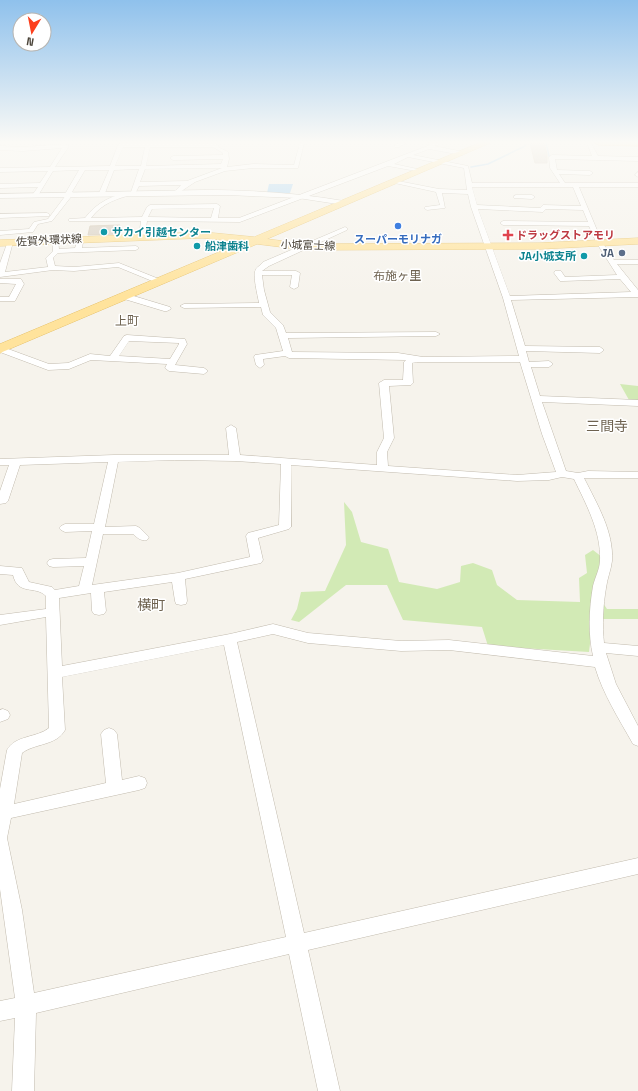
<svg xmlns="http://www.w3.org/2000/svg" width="638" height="1091" viewBox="0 0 638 1091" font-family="'Space Grotesk','Noto Sans JP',sans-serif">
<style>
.green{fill:#d2eab5}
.water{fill:#a9d4f2}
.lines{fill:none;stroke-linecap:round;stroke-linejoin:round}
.stream{stroke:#a9d4f2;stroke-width:1.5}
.building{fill:#d8cfc1;stroke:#d3c7b4}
.minor-casing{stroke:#c2bbae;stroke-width:1}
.tertiary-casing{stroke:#c2bbae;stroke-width:1}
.primary-casing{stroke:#e6c16a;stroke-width:1}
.trunk-casing{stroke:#e0a43c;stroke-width:1}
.minor{fill:#fff;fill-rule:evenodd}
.tertiary{fill:#fff;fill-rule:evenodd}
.primary{fill:#ffe39c;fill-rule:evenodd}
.trunk{fill:#ffd985;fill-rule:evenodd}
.shop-dot{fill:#3f7fe0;stroke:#fff;stroke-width:1.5}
.culture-dot{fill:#0f9aa8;stroke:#fff;stroke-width:1.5}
.health-dot{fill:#e0444e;stroke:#fff;stroke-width:1.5}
.service-dot{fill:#5c6f8a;stroke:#fff;stroke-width:1.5}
.labels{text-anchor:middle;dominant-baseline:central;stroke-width:3;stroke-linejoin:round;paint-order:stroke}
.far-culture-label{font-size:11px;font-weight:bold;fill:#0d838f;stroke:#fff;text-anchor:start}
.far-health-label{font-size:11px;font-weight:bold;fill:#be3a42;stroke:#fff;text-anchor:start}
.far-shop-label{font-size:11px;font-weight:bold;fill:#366cbe;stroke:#fff}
.far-street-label{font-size:11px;fill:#4b4439;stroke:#fff}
.far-service-label{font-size:11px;font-weight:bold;fill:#4e5e75;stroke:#fff;text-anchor:end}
.far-neighbourhood-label{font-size:12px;fill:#6e6250;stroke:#fff}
.neighbourhood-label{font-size:14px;fill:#6e6250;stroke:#fff}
</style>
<rect width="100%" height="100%" fill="#f6f3ec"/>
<g class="green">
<polygon points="620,384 638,386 638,401 629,400"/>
<polygon points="344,502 352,512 361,542 388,549 399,582 437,589 460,582 461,566 473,563 492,570 497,585 517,600 580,602 579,578 587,573 585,555 593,550 602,557 594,590 607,609 638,609 638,619 593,619 589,652 488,646 482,627 403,620 387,585 346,585 299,622 291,620 297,609 301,592 325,591 346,545"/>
</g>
<polygon class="water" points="269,184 293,184 290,193 267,193"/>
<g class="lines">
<g class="stream">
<polyline points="546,143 549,156"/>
<polyline points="471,167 488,164 525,146 526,144"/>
</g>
</g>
<g class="building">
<polygon points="530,143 544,143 547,154 547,163 535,163"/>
<polygon points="120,225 119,234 88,235 90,226"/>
</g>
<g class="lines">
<defs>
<g id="minor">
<path d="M 121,143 L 216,144 L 219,146 L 218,147 L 228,152 L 229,159 L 227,167 L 253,164 L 294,165 L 300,143 L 304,143 L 298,168 L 253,168 L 225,171 L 195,182 L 177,194 L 174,192 L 181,185 L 139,186 L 135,194 C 118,198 102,203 91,218 L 142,217 L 147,207 L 150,205 L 217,204 L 220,206 L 218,218 L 239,218 L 430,145 L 426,143 L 438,143 L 438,145 L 434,146 L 464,152 L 464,154 L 462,155 L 429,149 L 413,155 L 468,166 L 472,183 L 560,183 L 550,168 L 549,157 L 552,155 L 592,156 L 587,143 L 591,143 L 598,156 L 638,157 L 638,161 L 555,159 L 557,170 L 590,171 L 593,173 L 590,175 L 559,174 L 565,183 L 638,183 L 638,187 L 579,187 L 602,242 L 614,260 L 638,260 L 638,264 L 617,264 L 638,290 L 638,297 L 511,300 L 525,346 L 600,347 L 604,350 L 600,353 L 526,351 L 529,362 L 549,361 L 553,364 L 549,367 L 531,367 L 540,396 L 638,400 L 638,406 L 542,402 L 566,471 L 578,473 L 588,471 L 638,472 L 638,478 L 584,478 C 597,504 614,532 612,561 C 611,570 607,579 606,588 C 603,606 602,625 604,643 L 638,646 L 638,656 L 606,653 L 616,684 L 638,726 L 638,746 L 633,744 C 619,719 603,694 595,667 L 449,650 L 401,651 L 308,643 L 273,634 L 237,642 L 304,933 L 638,858 L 638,874 L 308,950 L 340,1091 L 318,1091 L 289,954 L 36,1013 L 34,1091 L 12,1091 L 15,1018 L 0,1021 L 0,1001 L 15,998 L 0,889 L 0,789 L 7,750 C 15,735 37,738 49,728 L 46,617 L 0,625 L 0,615 L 46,609 L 46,596 C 35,585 18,596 13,575 L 0,574 L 0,566 L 22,568 L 29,582 L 52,587 L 55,590 L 79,586 L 84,566 L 53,567 L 49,566 L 47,563 L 49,560 L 53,559 L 86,558 L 92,531 L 65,532 L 61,530 L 59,528 L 61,526 L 65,524 L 94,524 L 108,462 L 20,465 L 8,501 L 6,503 L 0,504 L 0,491 L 9,465 L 0,465 L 0,459 L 114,455 L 229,455 L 226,428 L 231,425 L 236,428 L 240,455 L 377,465 L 377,452 L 384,438 L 379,383 L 384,380 L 403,380 L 404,362 L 406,360 L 289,358 L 285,356 L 263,359 L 264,365 L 260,368 L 256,365 L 254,357 L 255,355 L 283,351 L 276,328 L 263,315 L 261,307 L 184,308 L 180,306 L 184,304 L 259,303 C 258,296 252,275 256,269 C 257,267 261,265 263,262 L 345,227 L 347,228 L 347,230 L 269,266 L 262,271 L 296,271 L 300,273 L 298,287 L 294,289 L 290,287 L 292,275 L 262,275 L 264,290 L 270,312 L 283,325 L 286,333 L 436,332 L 440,334 L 436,336 L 288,338 L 292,352 L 398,353 L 423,357 L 519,356 L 503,298 L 471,207 L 468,194 L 442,193 L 445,208 L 427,210 L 424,208 L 425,207 L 440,205 L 436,192 L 390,182 L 393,180 L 439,189 L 467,190 L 464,168 L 408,157 L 394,164 L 422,170 L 422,172 L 388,166 L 240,222 L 147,221 L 145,236 L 142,238 L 139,236 L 141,221 L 69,221 L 69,219 L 85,218 C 96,203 112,195 131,192 L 139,169 L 114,170 L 105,193 L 102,195 L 99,193 L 109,170 L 85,170 L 72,192 L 74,193 L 52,221 L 38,224 L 33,232 L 0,235 L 0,231 L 29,229 L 34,222 L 48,219 L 66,195 L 65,194 L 79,170 L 53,171 L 39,194 L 36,196 L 33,194 L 38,187 L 0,188 L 0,184 L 40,183 L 48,171 L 0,172 L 0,168 L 50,167 L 62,148 L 23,151 L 0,150 L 0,146 L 23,147 L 66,144 L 69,146 L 55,167 L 110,166 L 118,145 ZM 123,147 L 145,147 L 141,166 L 115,166 ZM 150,147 L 213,147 L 223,153 L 223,155 L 173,156 L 170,158 L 173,160 L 223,159 L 221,164 L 146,166 ZM 222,168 L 187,181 L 140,182 L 145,169 ZM 472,187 L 573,187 L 581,206 L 543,205 L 540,208 L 477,205 ZM 214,208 L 211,218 L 148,217 L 152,209 ZM 478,209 L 543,212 L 546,209 L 583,210 L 588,222 L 503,221 L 500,223 L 503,225 L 589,226 L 596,242 L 617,275 L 565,277 L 561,271 L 555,271 L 554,273 L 560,281 L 563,281 L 620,279 L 631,292 L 510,296 ZM 417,362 L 520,362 L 542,434 L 556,472 L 517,475 L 388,466 L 387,452 L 394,438 L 389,386 L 411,385 L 413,383 L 412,363 ZM 175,460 L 235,461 L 281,464 L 279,525 L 248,533 L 246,536 L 250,557 L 178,573 L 92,585 L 103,534 L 133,534 C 138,538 140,541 147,540 L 149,537 L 140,528 L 136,526 L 105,527 L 118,462 ZM 291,465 L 517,481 L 549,480 L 562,477 L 574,479 C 586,504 601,531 600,560 C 600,569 595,577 593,586 C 589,609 588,634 593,656 L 449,640 L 401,641 L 308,633 L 273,624 L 230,634 L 62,666 L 59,598 L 91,593 L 92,611 L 94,614 L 99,615 L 104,614 L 106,611 L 104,592 L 172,582 L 175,601 L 176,604 L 181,605 L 186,604 L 187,601 L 185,579 L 261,563 L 263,560 L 258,538 L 289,529 L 291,527 ZM 224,645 L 286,937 L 34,993 L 22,910 L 7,838 L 11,818 L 139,790 L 145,788 L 147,783 L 145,778 L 139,776 L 122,780 L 117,734 L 114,730 L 109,728 L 104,730 L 101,734 L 106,783 L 14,804 L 22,753 C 35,743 56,746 65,730 L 62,677 Z"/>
<polygon points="400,143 406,143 399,147 395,147 395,145"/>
<polygon points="638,172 638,177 635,175"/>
<polygon points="516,195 532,195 535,197 532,199 514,198 514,196"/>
<polygon points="47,213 49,214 49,216 0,218 0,214"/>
<polygon points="55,238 58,240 59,249 75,248 77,242 80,240 83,242 82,248 136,246 139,248 136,250 58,253 53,258 55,266 74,267 119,263 164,281 163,283 157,283 118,267 74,271 53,270 0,277 0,263 8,241 13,242 5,272 48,267 46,258 53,251 52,240"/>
<polygon points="0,279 21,279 24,284 15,301 0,301 0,297 9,297 16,284 0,283"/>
<polygon points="121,294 127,294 170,307 171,309 167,311 164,311 121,298"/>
<path d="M 127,335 L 185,339 L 187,344 L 175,365 L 204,368 L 208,371 L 204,374 L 169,371 L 165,368 L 167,364 L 91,360 L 69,369 L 48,370 L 0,352 L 0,346 L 49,364 L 68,363 L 90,354 L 110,356 L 124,336 ZM 129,341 L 179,343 L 179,344 L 170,359 L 119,356 Z"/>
<polygon points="3,709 8,711 10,715 8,719 0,722 0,710"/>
</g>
<path id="tertiary" d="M 204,190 C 251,190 297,193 344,201 L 348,203 L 344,205 L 298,198 L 227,195 L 0,198 L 0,194 Z"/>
<polygon id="primary" points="479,143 490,143 267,239 306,244 540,243 638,238 638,244 540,249 306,250 257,244 0,353 0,344 243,242 203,238 0,246 0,240 203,232 254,237"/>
<polygon id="trunk" points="595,143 638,143 638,146 599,145"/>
</defs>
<use href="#minor" class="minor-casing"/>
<use href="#tertiary" class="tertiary-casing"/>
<use href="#primary" class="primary-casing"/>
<use href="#trunk" class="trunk-casing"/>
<use href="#minor" class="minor"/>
<use href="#tertiary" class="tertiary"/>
<use href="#primary" class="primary"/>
<use href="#trunk" class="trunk"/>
</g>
<linearGradient id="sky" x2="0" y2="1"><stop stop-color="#8fc1ec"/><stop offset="0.48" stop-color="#fbfaf6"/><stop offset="1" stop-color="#fbfaf6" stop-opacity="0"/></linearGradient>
<rect width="638" height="296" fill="url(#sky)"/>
<circle class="shop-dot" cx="398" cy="226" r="4"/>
<g class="culture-dot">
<circle cx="104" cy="232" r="4"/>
<circle cx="197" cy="246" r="4"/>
<circle cx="584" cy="256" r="4"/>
</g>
<path class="health-dot" d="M506 229h4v4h4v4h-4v4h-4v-4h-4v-4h4z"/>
<circle class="service-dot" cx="622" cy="253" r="4"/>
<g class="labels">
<g class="far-culture-label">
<text x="112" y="232">サカイ引越センター</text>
<text x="205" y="246">船津歯科</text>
<text x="576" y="256" text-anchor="end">JA小城支所</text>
</g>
<g class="far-health-label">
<text x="516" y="235">ドラッグストアモリ</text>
</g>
<g class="far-shop-label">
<text x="398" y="239">スーパーモリナガ</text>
</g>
<g class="far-street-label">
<text transform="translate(49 240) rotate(-3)">佐賀外環状線</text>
<text transform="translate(308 245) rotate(2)">小城富士線</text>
</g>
<g class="far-service-label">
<text x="614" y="253">JA</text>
</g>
<g class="far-neighbourhood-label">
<text x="397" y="276">布施ヶ里</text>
<text x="127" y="321">上町</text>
</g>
<g class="neighbourhood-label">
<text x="607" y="426">三間寺</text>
<text x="151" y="605">横町</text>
</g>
</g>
<g transform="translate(32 32) rotate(190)"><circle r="19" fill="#ffffff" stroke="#b7b4b0"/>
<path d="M0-3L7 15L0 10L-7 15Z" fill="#fc3f1d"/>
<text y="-6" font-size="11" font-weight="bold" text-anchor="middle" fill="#4b4439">N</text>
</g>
</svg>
